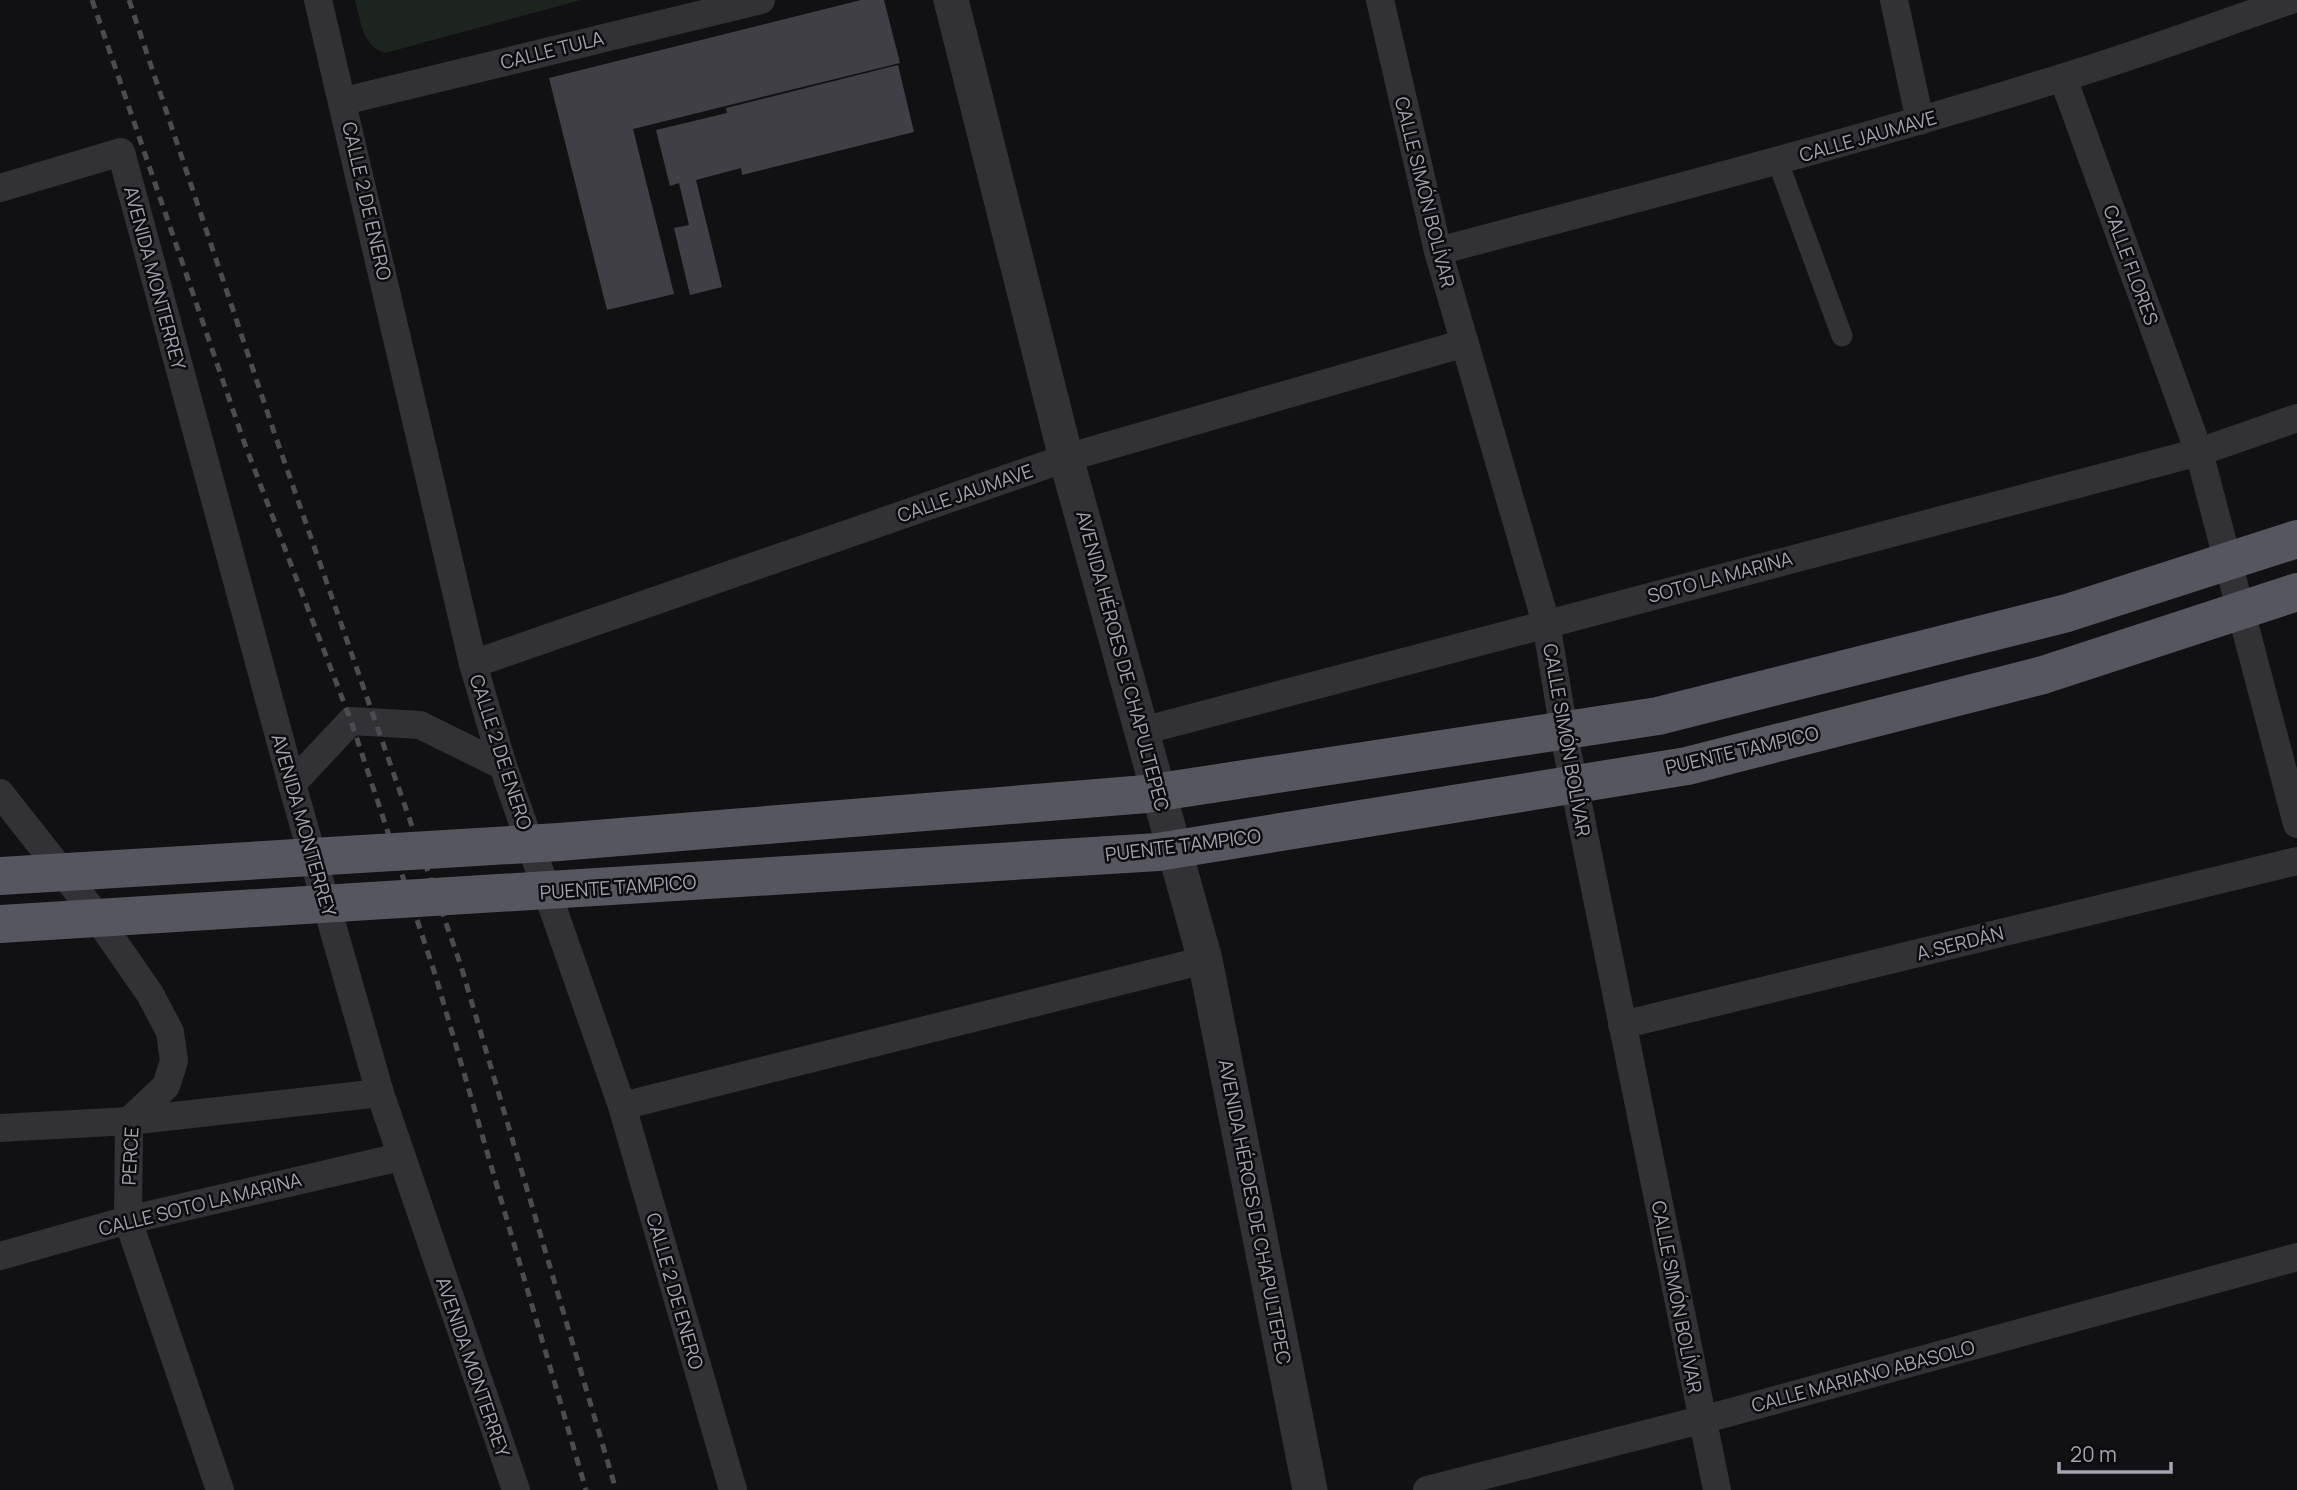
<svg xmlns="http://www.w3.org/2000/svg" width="2297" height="1490" viewBox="0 0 2297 1490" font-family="Manrope,sans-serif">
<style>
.green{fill:#1d241f}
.building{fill:#403f45}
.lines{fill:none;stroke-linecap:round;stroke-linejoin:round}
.pedestrian{stroke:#323236;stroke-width:21}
.minor{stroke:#323236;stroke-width:28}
.tertiary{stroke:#323236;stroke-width:35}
.rail{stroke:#4b4b51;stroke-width:5;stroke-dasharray:9 7;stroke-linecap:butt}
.trunk-bridge{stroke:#56565e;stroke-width:38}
.labels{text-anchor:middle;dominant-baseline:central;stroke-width:5;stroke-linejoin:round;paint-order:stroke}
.street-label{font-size:19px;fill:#a3a4b1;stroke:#0c0b0d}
</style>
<rect width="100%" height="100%" fill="#111012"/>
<path class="green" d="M 355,0 L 581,0 L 385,53 C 362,46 361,21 355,0 Z"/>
<g class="building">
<polygon points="861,0 884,0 900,63 633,129 674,294 607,310 549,78"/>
<polygon points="898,65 914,132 742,175 741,168 696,180 722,287 690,295 674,228 689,225 679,183 670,186 656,130 727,113 726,108"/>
</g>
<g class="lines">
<polyline class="pedestrian" points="1778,162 1842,336"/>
<g class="minor">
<polyline points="318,0 473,664 503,766 622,1106 733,1490"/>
<polyline points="1380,0 1438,251 1546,623 1568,755 1717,1490"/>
<polyline points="1894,0 1920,121"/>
<polyline points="2063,78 2199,452 2297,824"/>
<polyline points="344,101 761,0"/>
<polyline points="0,188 121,152 292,784 380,1093 516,1490"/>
<path d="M 1438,251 C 1646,196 1855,142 2061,78 C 2138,55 2215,26 2291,0"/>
<polyline points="473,664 1066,458 1465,343"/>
<polyline points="1142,731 2199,452 2297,418"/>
<polyline points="292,784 351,721 420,725 503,766"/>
<polyline points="0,793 89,906 150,994 170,1032 174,1061 166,1086 129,1121 128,1220 220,1490"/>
<polyline points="1622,1025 2297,861"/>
<polyline points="622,1106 1205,960"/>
<polyline points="0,1128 129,1121 380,1093"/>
<polyline points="0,1256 128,1220 400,1157"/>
<polyline points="1427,1490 1724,1414 2297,1257"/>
</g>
<polyline class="tertiary" points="951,0 1066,458 1205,960 1310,1490"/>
<g class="rail">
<polyline points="92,0 244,442 351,721 435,974 586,1490"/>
<polyline points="129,0 274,432 461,966 616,1490"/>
</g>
<g class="trunk-bridge">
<polyline points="0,876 559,842 1146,794 1658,716 2067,613 2297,539"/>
<polyline points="0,924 1158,852 1687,766 2043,675 2297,592"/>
</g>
</g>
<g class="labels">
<g class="street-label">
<text transform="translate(552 50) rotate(-14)">CALLE TULA</text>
<text transform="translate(1868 136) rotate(-16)">CALLE JAUMAVE</text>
<text transform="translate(1425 192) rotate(76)">CALLE SIMÓN BOLÍVAR</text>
<text transform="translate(367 201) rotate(77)">CALLE 2 DE ENERO</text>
<text transform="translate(2131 265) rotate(70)">CALLE FLORES</text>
<text transform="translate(155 278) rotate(75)">AVENIDA MONTERREY</text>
<text transform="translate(965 493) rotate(-19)">CALLE JAUMAVE</text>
<text transform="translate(1720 577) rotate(-15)">SOTO LA MARINA</text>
<text transform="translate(1123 661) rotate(75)">AVENIDA HÉROES DE CHAPULTEPEC</text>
<text transform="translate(1567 740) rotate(80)">CALLE SIMÓN BOLÍVAR</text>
<text transform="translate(1742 750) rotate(-13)">PUENTE TAMPICO</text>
<text transform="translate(501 752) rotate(72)">CALLE 2 DE ENERO</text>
<text transform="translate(304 825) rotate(74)">AVENIDA MONTERREY</text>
<text transform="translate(1183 845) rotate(-7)">PUENTE TAMPICO</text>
<text transform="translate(618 887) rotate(-4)">PUENTE TAMPICO</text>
<text transform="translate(1960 943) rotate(-14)">A.SERDÁN</text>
<text transform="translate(130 1156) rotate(-87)">PERCE</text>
<text transform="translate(200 1204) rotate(-14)">CALLE SOTO LA MARINA</text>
<text transform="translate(1255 1212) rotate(79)">AVENIDA HÉROES DE CHAPULTEPEC</text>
<text transform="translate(675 1291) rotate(74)">CALLE 2 DE ENERO</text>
<text transform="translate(1677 1297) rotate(79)">CALLE SIMÓN BOLÍVAR</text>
<text transform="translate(473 1367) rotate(71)">AVENIDA MONTERREY</text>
<text transform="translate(1863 1376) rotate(-15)">CALLE MARIANO ABASOLO</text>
</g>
</g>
<path d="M2059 1462v10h112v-10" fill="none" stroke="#a3a4b1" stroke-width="3.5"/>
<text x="2070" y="1462" font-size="21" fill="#a3a4b1" stroke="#0c0b0d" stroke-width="5" paint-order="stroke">20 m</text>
</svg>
